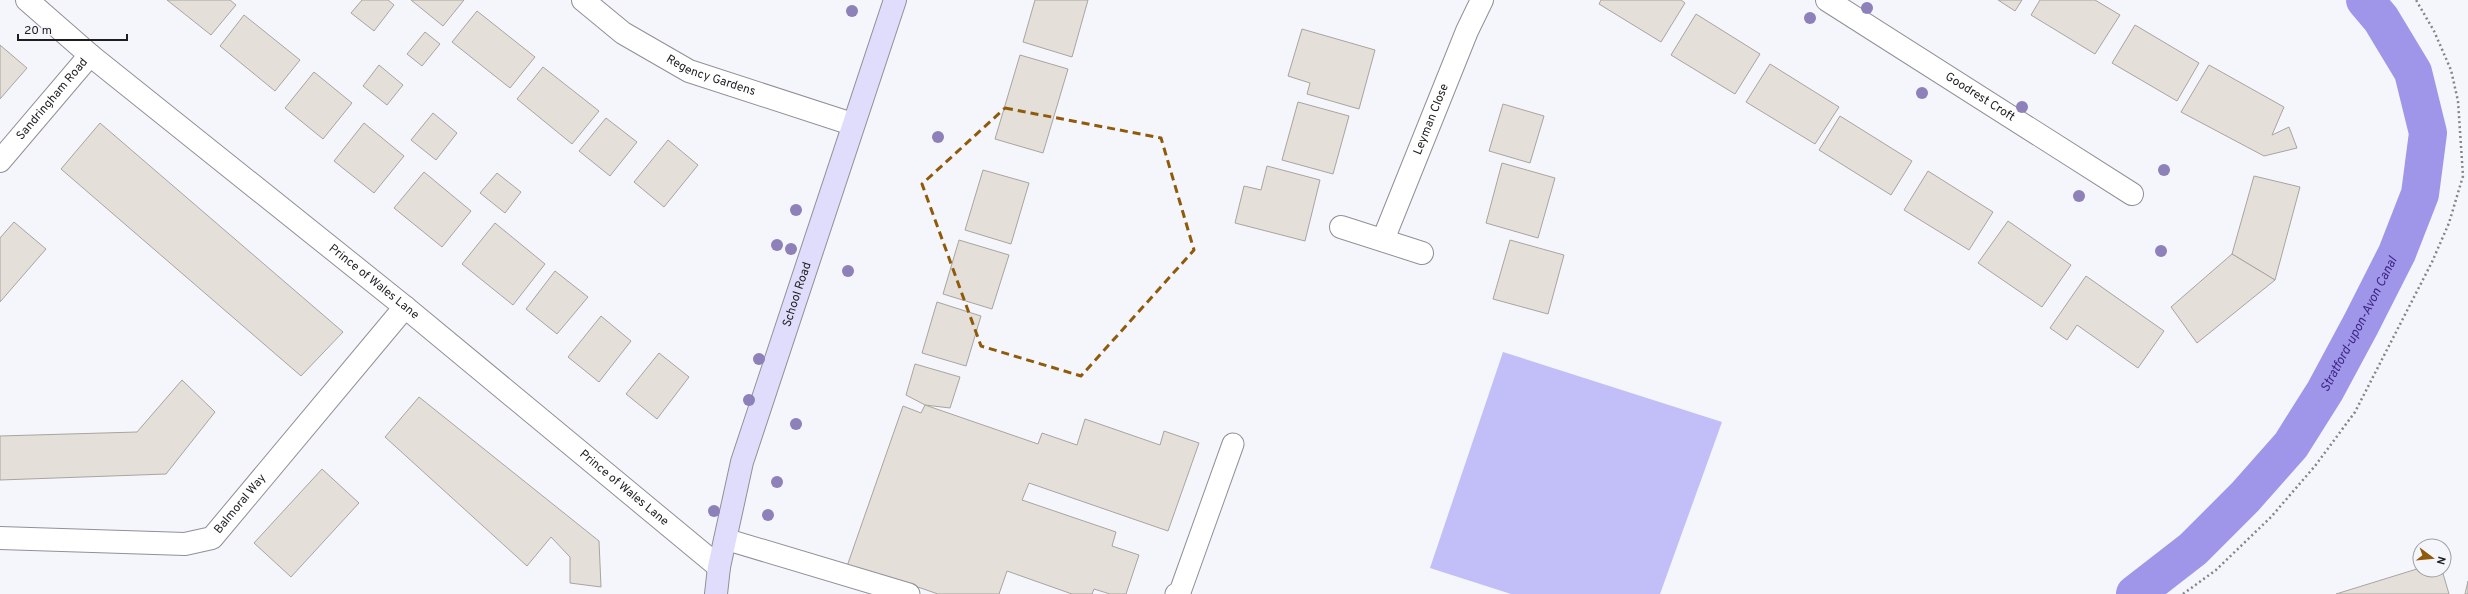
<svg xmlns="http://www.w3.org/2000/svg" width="2468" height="594" viewBox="0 0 2468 594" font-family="Overpass,sans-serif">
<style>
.green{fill:#c2bef7}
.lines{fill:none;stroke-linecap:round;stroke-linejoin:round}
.canal{stroke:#9f96ea;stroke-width:38}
.building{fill:#e5dfd9;stroke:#a9a49e}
.lane-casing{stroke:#909097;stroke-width:23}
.street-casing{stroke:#909097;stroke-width:24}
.secondary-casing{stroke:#909097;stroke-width:24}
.path{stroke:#848489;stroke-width:2.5;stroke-dasharray:2 3;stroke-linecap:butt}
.lane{stroke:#fff;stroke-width:21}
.street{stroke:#fff;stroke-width:22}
.secondary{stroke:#e0dcfb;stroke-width:22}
.tree{fill:#8e80b8}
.marked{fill:none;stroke:#8f5b0b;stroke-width:3;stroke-dasharray:8 5;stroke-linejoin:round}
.labels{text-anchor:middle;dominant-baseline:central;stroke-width:3;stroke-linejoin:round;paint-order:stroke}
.street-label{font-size:12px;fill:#1e1e21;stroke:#f5f5fc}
.water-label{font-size:13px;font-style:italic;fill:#3e2586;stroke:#f5f5fc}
</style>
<rect width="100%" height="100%" fill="#f5f5fc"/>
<polygon class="green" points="1503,352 1722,422 1660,594 1511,594 1430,568"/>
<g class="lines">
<path class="canal" id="s1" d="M 2135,594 L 2193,549 L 2245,497 L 2291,445 L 2325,391 L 2361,324 L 2397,253 L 2420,194 L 2428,133 L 2413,72 L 2381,19 L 2365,0"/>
</g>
<g class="building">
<polygon points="167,0 230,0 236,5 211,35"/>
<polygon points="362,0 388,0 394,5 374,31 351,13"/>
<polygon points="411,0 464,0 443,26"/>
<polygon points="1035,0 1088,0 1072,57 1023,42"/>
<polygon points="1601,0 1681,0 1685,3 1661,42 1599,4"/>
<polygon points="1998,0 2022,0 2015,11"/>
<polygon points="2040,0 2095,0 2120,15 2095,54 2031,15"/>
<polygon points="477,11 535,57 510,88 452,42"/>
<polygon points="1696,14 1760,54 1735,94 1671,55"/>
<polygon points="244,15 300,60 275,91 220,46"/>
<polygon points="2135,25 2199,63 2177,101 2112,63"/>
<polygon points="1302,29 1375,50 1359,109 1307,94 1310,83 1288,76"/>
<polygon points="425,32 440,44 422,66 407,54"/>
<polygon points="0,45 27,68 0,99"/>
<polygon points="1020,55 1068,69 1043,153 995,139"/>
<polygon points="1770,64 1839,107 1815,144 1746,102"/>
<polygon points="379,65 403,85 387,105 363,86"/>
<polygon points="2209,65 2284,107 2272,135 2289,127 2297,148 2264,156 2181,112"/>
<polygon points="543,67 599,111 572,144 517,99"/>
<polygon points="314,72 352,103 323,139 285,108"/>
<polygon points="1298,102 1349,116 1333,174 1282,160"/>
<polygon points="1503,104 1544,116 1530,163 1489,151"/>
<polygon points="433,113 457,133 436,160 411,140"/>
<polygon points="1840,116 1912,161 1891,195 1819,150"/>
<polygon points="606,118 637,142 610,176 579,151"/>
<polygon points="100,123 343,332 301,376 61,169"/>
<polygon points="364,123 404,156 374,193 334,161"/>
<polygon points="668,140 698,165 664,207 634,182"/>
<polygon points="1502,163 1555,178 1538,238 1486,223"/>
<polygon points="1267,166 1320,180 1305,241 1235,223 1244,186 1261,190"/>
<polygon points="983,170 1029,183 1011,244 965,230"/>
<polygon points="1928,171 1993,212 1969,250 1904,210"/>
<polygon points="424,172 471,211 442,247 394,208"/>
<polygon points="497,173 521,192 505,213 480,193"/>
<polygon points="2254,176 2300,187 2275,280 2232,254"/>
<polygon points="2008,221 2071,265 2042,307 1978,263"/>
<polygon points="14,222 46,249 0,302 0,238"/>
<polygon points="495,223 545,264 513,305 462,264"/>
<polygon points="959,240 1009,255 992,309 943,294"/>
<polygon points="1510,240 1564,255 1548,314 1493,299"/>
<polygon points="2232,254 2275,280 2197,343 2171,307"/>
<polygon points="555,271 588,297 557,334 526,309"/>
<polygon points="2086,276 2164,331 2138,368 2077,325 2067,340 2050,328"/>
<polygon points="937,302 981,316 966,366 922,353"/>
<polygon points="601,316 631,341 599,382 568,357"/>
<polygon points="659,353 689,377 657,419 626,394"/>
<polygon points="915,364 960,377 950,408 925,405 906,395"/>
<polygon points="182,380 215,412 166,474 0,480 0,436 137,432"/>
<polygon points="419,397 599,541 601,587 570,583 570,557 551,537 527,566 385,437"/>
<polygon points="925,405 1038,444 1042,433 1077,445 1085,419 1160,445 1164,431 1199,443 1168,531 1029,483 1022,500 1116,532 1112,546 1139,555 1126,594 1110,594 1094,589 1092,594 1072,594 1007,571 999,594 938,594 889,577 886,586 845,572 903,406 921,413"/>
<polygon points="322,469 359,503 291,577 254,543"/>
<polygon points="2420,568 2420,570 2442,570 2449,594 2336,594"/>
<polygon points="2468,581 2468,594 2465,594"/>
</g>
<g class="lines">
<defs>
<g id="lane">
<polyline points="725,539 909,594"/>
<polyline points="1176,594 1180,592 1233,444"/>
</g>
<g id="street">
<path id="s2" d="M 27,0 L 90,55 L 405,307 L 719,567"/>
<path id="s3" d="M 583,0 L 623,33 L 689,71 L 852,124"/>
<path id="s4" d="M 1827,0 L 2132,194"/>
<path id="s5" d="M 0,161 L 90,55"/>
<polyline points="1341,227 1422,253"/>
<path id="s6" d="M 1383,240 L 1467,31 L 1482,0"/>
<path id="s7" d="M 0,538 L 185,544 L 212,538 L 405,307"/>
</g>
<g id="secondary">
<path id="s8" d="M 716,594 L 719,567 L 742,462 L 895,0"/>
</g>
</defs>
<use href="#lane" class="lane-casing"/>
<use href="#street" class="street-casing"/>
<use href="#secondary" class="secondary-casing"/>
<polyline class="path" points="2183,594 2216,570 2271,517 2315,466 2355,412 2432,262 2449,223 2463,176 2458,101 2451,70 2434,31 2416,0"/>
<use href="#lane" class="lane"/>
<use href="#street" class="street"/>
<use href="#secondary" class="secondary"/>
</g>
<g class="tree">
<circle cx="1867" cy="8" r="6"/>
<circle cx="852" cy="11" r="6"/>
<circle cx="1810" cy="18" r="6"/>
<circle cx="1922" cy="93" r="6"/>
<circle cx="2022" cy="107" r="6"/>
<circle cx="938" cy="137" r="6"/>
<circle cx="2164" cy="170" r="6"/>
<circle cx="2079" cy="196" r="6"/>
<circle cx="796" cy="210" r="6"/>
<circle cx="777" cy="245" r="6"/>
<circle cx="791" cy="249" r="6"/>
<circle cx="2161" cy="251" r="6"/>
<circle cx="848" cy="271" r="6"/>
<circle cx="759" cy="359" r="6"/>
<circle cx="749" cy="400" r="6"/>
<circle cx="796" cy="424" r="6"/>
<circle cx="777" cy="482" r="6"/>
<circle cx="714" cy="511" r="6"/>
<circle cx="768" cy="515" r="6"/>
</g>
<path class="marked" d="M 1005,108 L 1161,138 L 1194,250 L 1081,376 L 981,346 L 922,184 Z"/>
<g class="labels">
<g class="street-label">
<text stroke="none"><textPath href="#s3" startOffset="150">Regency Gardens</textPath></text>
<text stroke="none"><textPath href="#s4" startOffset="181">Goodrest Croft</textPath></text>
<text stroke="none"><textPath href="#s5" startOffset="81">Sandringham Road</textPath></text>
<text stroke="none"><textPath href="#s6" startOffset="130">Leyman Close</textPath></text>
<text stroke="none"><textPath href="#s2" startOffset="447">Prince of Wales Lane</textPath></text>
<text stroke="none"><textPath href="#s8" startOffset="311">School Road</textPath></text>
<text stroke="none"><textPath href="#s2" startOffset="771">Prince of Wales Lane</textPath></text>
<text stroke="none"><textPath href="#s7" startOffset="257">Balmoral Way</textPath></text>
</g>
<g class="water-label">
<text stroke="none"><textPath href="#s1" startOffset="355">Stratford-upon-Avon Canal</textPath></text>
</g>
</g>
<g transform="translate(2432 558) rotate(106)"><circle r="19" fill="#f5f5fc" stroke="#9f9fa4"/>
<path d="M0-3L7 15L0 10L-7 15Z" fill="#8f5b0b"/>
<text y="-6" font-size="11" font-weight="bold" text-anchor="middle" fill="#1e1e21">N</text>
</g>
<path d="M18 34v6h109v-6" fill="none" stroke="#1e1e21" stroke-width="2"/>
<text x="24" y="34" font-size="12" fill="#1e1e21" stroke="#f5f5fc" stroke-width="3" paint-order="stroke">20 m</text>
</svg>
